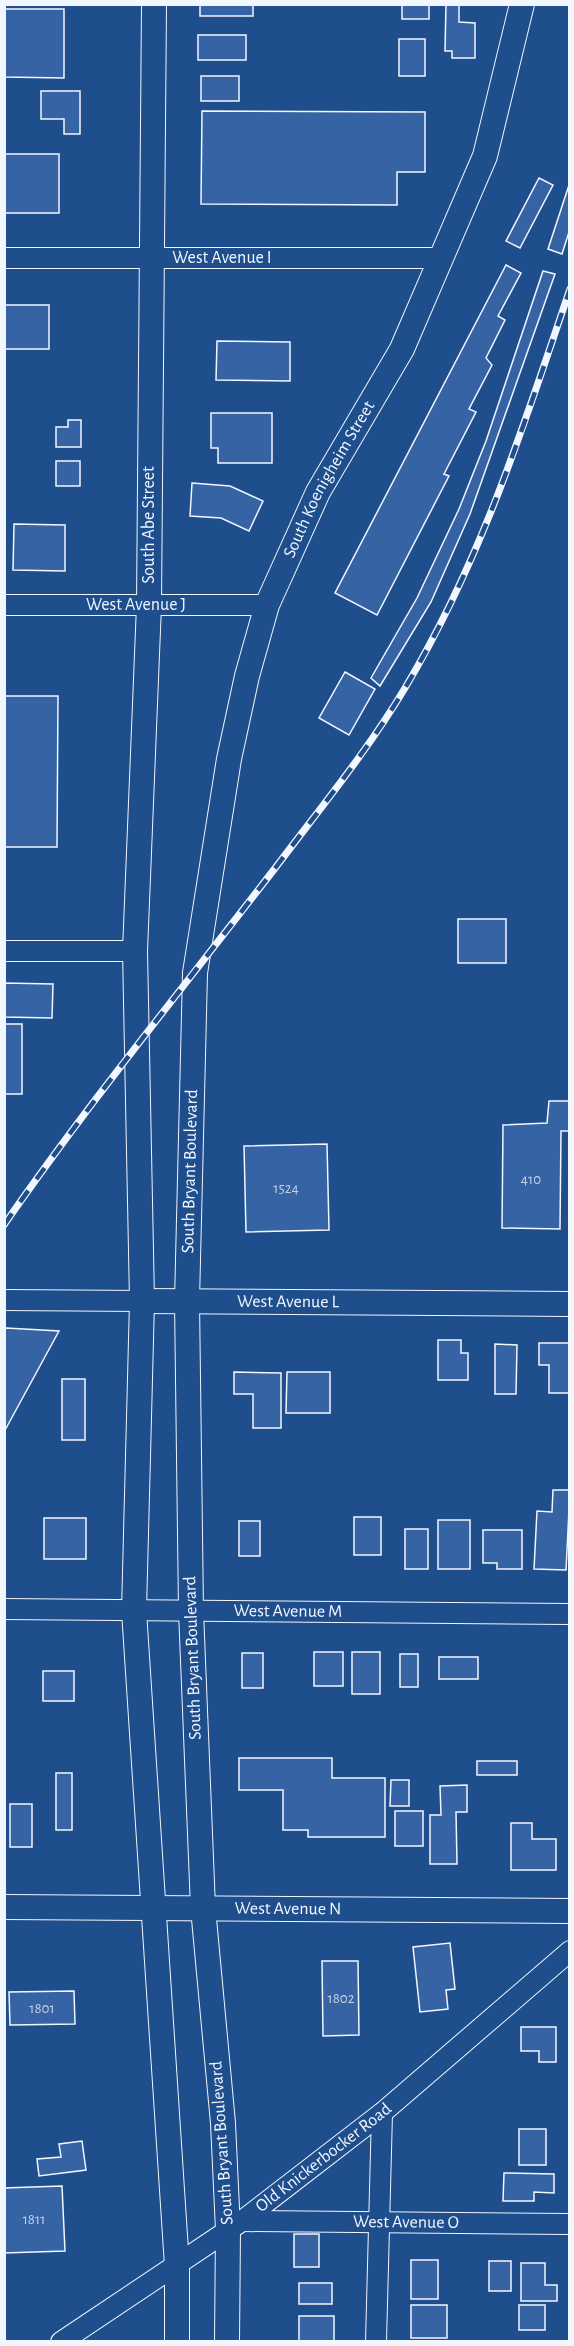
<svg xmlns="http://www.w3.org/2000/svg" width="574" height="2346" viewBox="0 0 574 2346" font-family="'Alegreya Sans',sans-serif">
<style>
.building{fill:#3563a3;stroke:#f2f6ff;stroke-width:1.5}
.lines{fill:none;stroke-linecap:round;stroke-linejoin:round}
.minor-casing{stroke:#f2f6ff;stroke-width:22}
.major-casing{stroke:#f2f6ff;stroke-width:26}
.minor{stroke:#1f4e8c;stroke-width:20}
.major{stroke:#1f4e8c;stroke-width:24}
.rail-casing{stroke:#f2f6ff;stroke-width:7}
.rail{stroke:#1f4e8c;stroke-width:4.5;stroke-dasharray:14;stroke-linecap:butt}
.labels{text-anchor:middle;dominant-baseline:central;stroke-width:4.5;stroke-linejoin:round;paint-order:stroke}
.number-label{font-size:15px;fill:#c3d1e8}
.street-label{font-size:18px;fill:#f2f6ff;stroke:#1f4e8c}
</style>
<rect width="100%" height="100%" fill="#1f4e8c"/>
<g class="building">
<rect x="200" y="4" width="53" height="12"/>
<rect x="402" y="4" width="27" height="15"/>
<polygon points="446,4 459,4 459,22 475,23 475,58 452,58 452,51 445,51"/>
<polygon points="4,9 64,9 64,78 4,77"/>
<rect x="198" y="35" width="48" height="25"/>
<rect x="399" y="39" width="26" height="37"/>
<rect x="201" y="76" width="38" height="25"/>
<polygon points="41,91 80,91 80,134 64,134 64,119 41,119"/>
<polygon points="202,111 425,112 425,172 397,172 397,205 201,204"/>
<rect x="4" y="154" width="55" height="59"/>
<polygon points="539,178 553,185 520,248 506,241"/>
<polygon points="570,182 570,229 562,254 548,249"/>
<polygon points="506,265 521,273 498,316 505,320 486,358 492,365 469,409 476,412 444,474 449,476 377,615 335,593"/>
<polygon points="543,271 555,274 470,514 431,602 380,686 371,678 417,598 459,509 486,441"/>
<rect x="4" y="305" width="45" height="44"/>
<polygon points="217,341 290,342 290,381 216,380"/>
<polygon points="211,413 272,413 272,463 218,463 218,448 211,448"/>
<polygon points="68,420 81,420 81,447 56,447 56,427 68,427"/>
<rect x="56" y="461" width="24" height="25"/>
<polygon points="192,483 230,486 263,501 249,531 221,518 190,516"/>
<polygon points="14,524 65,525 65,571 13,570"/>
<polygon points="345,672 375,689 349,735 319,718"/>
<polygon points="4,696 58,696 57,847 4,847"/>
<rect x="458" y="919" width="48" height="44"/>
<polygon points="4,983 53,984 52,1018 4,1017"/>
<polygon points="4,1024 22,1024 22,1094 5,1094 5,1098"/>
<polygon points="549,1101 570,1101 570,1131 561,1131 560,1229 502,1228 503,1125 547,1123"/>
<polygon points="327,1144 329,1230 246,1232 244,1146"/>
<polygon points="6,1328 59,1331 4,1432 4,1330"/>
<polygon points="438,1340 461,1340 461,1353 468,1353 468,1380 438,1380"/>
<polygon points="539,1343 569,1343 569,1393 549,1393 549,1365 539,1365"/>
<polygon points="495,1344 517,1345 516,1394 495,1394"/>
<polygon points="234,1372 281,1373 281,1428 253,1428 253,1394 234,1394"/>
<polygon points="287,1372 330,1372 330,1413 286,1413"/>
<rect x="62" y="1379" width="23" height="61"/>
<polygon points="553,1490 570,1490 566,1570 534,1569 537,1511 552,1512"/>
<rect x="354" y="1517" width="27" height="38"/>
<rect x="44" y="1518" width="42" height="41"/>
<rect x="438" y="1520" width="32" height="49"/>
<rect x="239" y="1521" width="21" height="35"/>
<rect x="405" y="1529" width="23" height="40"/>
<polygon points="483,1530 522,1530 522,1569 497,1569 497,1563 483,1563"/>
<rect x="314" y="1652" width="29" height="34"/>
<rect x="352" y="1652" width="28" height="42"/>
<rect x="242" y="1653" width="21" height="35"/>
<rect x="400" y="1654" width="18" height="33"/>
<rect x="439" y="1657" width="39" height="22"/>
<rect x="43" y="1671" width="31" height="30"/>
<polygon points="239,1758 332,1758 332,1778 385,1778 385,1837 308,1837 308,1830 283,1830 283,1790 239,1790"/>
<rect x="477" y="1761" width="40" height="14"/>
<rect x="56" y="1773" width="16" height="57"/>
<polygon points="391,1780 409,1780 409,1806 390,1806"/>
<polygon points="467,1785 467,1812 456,1812 457,1864 430,1864 430,1815 441,1815 440,1786"/>
<rect x="10" y="1804" width="22" height="43"/>
<rect x="395" y="1811" width="28" height="35"/>
<polygon points="511,1823 532,1823 532,1839 556,1839 556,1870 511,1870"/>
<polygon points="450,1943 455,1989 446,1990 448,2009 420,2012 413,1947"/>
<polygon points="322,1961 358,1961 359,2035 323,2036"/>
<polygon points="74,1991 75,2024 10,2025 9,1992"/>
<polygon points="521,2027 556,2027 556,2062 539,2062 539,2051 521,2051"/>
<rect x="519" y="2129" width="27" height="36"/>
<polygon points="82,2141 86,2170 39,2176 37,2159 61,2157 59,2144"/>
<polygon points="504,2173 554,2174 554,2193 534,2192 534,2201 503,2201"/>
<polygon points="62,2186 65,2251 4,2253 4,2188"/>
<rect x="294" y="2234" width="25" height="33"/>
<rect x="411" y="2260" width="27" height="39"/>
<rect x="489" y="2261" width="22" height="30"/>
<polygon points="521,2263 545,2263 545,2285 557,2285 557,2301 521,2301"/>
<rect x="299" y="2283" width="33" height="21"/>
<rect x="411" y="2305" width="36" height="33"/>
<rect x="519" y="2305" width="26" height="25"/>
<rect x="299" y="2316" width="35" height="26"/>
</g>
<g class="lines">
<defs>
<g id="minor">
<path id="s1" d="M 4,258 L 440,258"/>
<path id="s2" d="M 4,605 L 267,605"/>
<polyline points="4,951 135,951"/>
<polyline points="4,1300 142,1301"/>
<path id="s3" d="M 4,1609 L 570,1614"/>
<path id="s4" d="M 242,2221 L 570,2224"/>
<path id="s5" d="M 61,2342 L 242,2221 L 382,2113 L 570,1951"/>
<polyline points="376,2342 382,2113"/>
</g>
<g id="major">
<polyline points="154,4 149,605 135,951 142,1301 134,1611 177,2266 177,2342"/>
<path id="s6" d="M 142,1301 L 570,1304"/>
<path id="s7" d="M 4,1907 L 570,1911"/>
<path id="s8" d="M 227,2342 L 228,2230 L 223,2123 L 203,1908 L 191,1611 L 187,1301 L 195,973 L 229,759 L 247,676 L 267,605 L 318,492 L 402,349 L 485,156 L 522,4"/>
</g>
</defs>
<use href="#minor" class="minor-casing"/>
<use href="#major" class="major-casing"/>
<use href="#minor" class="minor"/>
<use href="#major" class="major"/>
<defs>
<path id="rail" d="M 4,1225 C 90,1101 187,983 279,863 C 322,806 368,750 405,688 C 482,559 522,430 570,289"/>
</defs>
<use href="#rail" class="rail-casing"/>
<use href="#rail" class="rail"/>
</g>
<g class="labels">
<g class="number-label">
<text x="531" y="1179">410</text>
<text x="286" y="1188">1524</text>
<text x="341" y="1998">1802</text>
<text x="42" y="2008">1801</text>
<text x="34" y="2219">1811</text>
</g>
<g class="street-label">
<text stroke="none"><textPath href="#s1" startOffset="218">West Avenue I</textPath></text>
<text stroke="none"><textPath href="#s8" startOffset="1886">South Koenigheim Street</textPath></text>
<text transform="translate(149 525) rotate(-90)">South Abe Street</text>
<text stroke="none"><textPath href="#s2" startOffset="132">West Avenue J</textPath></text>
<text stroke="none"><textPath href="#s8" startOffset="1172">South Bryant Boulevard</textPath></text>
<text stroke="none"><textPath href="#s6" startOffset="146">West Avenue L</textPath></text>
<text stroke="none"><textPath href="#s3" startOffset="284">West Avenue M</textPath></text>
<text transform="translate(193 1658) rotate(-92)">South Bryant Boulevard</text>
<text stroke="none"><textPath href="#s7" startOffset="284">West Avenue N</textPath></text>
<text transform="translate(222 2143) rotate(-94)">South Bryant Boulevard</text>
<text stroke="none"><textPath href="#s5" startOffset="321">Old Knickerbocker Road</textPath></text>
<text stroke="none"><textPath href="#s4" startOffset="164">West Avenue O</textPath></text>
</g>
</g>
<rect width="574" height="2346" fill="none" stroke="#f2f6ff" stroke-width="12"/>
</svg>
